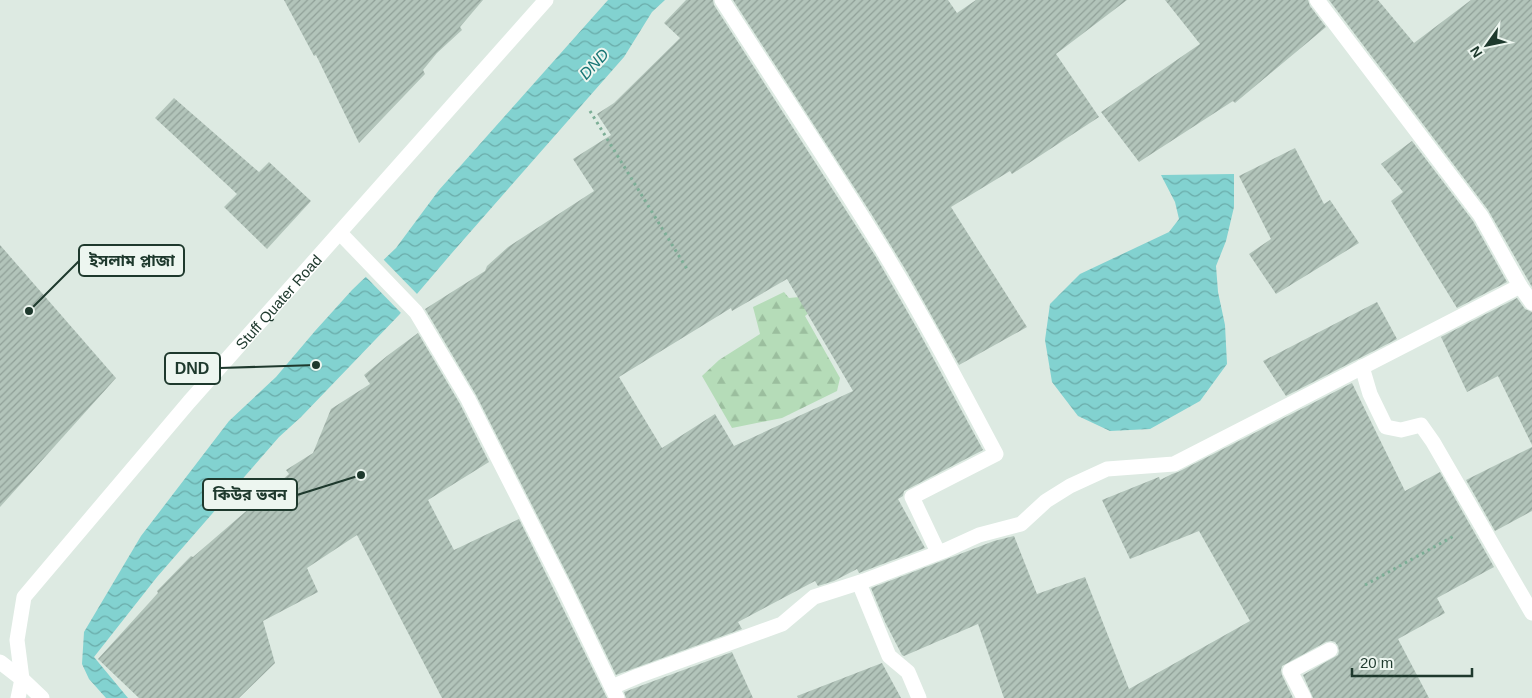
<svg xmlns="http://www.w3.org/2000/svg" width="1532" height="698" viewBox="0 0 1532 698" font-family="Helvetica,'Noto Sans Bengali',sans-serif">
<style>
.forest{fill:url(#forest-firs)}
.water{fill:url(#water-waves)}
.pier{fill:#ddeae2}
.building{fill:url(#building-hatch);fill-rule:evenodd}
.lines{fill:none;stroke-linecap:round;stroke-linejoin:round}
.path{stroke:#7cae96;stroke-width:3;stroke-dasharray:2.5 4;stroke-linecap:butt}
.minor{stroke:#fff;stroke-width:15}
.tertiary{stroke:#fff;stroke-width:15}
.labels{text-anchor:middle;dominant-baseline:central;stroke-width:4;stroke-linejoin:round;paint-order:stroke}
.street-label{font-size:15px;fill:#1e392d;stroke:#edf6f0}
.water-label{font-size:16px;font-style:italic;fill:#187675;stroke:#edf6f0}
.leader{fill:none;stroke:#1e392d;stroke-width:2}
.callout-dot{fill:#1e392d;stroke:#edf6f0;stroke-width:2}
.callout{fill:#edf6f0;stroke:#1e392d;stroke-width:2}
.callout-label{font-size:16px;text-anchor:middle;font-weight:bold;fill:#1e392d}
</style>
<defs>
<pattern id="forest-firs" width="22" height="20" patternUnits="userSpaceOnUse" patternTransform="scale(1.25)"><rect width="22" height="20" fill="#b5dcb8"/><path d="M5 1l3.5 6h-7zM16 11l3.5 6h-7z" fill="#9bbe9e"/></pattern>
<pattern id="water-waves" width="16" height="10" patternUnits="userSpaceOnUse" patternTransform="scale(1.25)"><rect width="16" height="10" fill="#82d2d0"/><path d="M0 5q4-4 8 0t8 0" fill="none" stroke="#6aaba9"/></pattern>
<pattern id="building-hatch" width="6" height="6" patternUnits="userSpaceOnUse" patternTransform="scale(1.25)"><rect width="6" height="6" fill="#b2c4ba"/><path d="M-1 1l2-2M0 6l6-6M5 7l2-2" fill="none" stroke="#90a098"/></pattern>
</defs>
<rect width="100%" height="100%" fill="#ddeae2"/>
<polygon class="forest" points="784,292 789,298 810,296 818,306 805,316 840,378 837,391 782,418 732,428 702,376 719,360 760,334 753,307"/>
<g class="water">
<polygon points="608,0 665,0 652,12 624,57 451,254 399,315 301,417 279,437 157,577 94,657 128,698 106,698 89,679 82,664 84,632 141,536 229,421 276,377 315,331 352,290 396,248 439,190"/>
<polygon points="1234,174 1234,207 1226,241 1216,266 1218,292 1225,325 1227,364 1200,401 1150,429 1110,431 1078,416 1052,382 1045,340 1050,304 1080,274 1169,232 1179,219 1175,202 1161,175"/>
</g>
<polygon class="pier" points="382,258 419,296 402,314 364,275"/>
<g class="building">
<polygon points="284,0 483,0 460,27 462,30 437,53 423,70 425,74 359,143 316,55 314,56"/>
<path d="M 686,0 L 713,0 L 714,5 L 876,257 L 919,332 L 983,450 L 908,489 L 904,491 L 903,496 L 898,499 L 925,548 L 859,573 L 857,569 L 834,581 L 818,586 L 815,581 L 738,622 L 742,629 L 616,675 L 572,584 L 476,395 L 425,309 L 485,271 L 487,266 L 508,247 L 594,191 L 573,159 L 611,135 L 597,114 L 614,103 L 680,38 L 664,23 ZM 787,279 L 853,391 L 734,446 L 715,414 L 662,448 L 619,377 L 731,308 L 732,311 Z"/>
<polygon points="733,0 948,0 957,13 976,0 1127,0 1056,54 1099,117 1012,174 1010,171 951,207 1027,327 959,365 907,272 872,215"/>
<polygon points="1165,0 1308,0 1310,6 1326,27 1235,103 1233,101 1139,162 1101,112 1200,44"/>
<polygon points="1329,0 1378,0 1414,43 1471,0 1532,0 1532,287 1488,210"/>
<polygon points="174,98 259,172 269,162 311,201 267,249 224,207 237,194 155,118"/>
<polygon points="1412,141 1473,221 1507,282 1457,308 1391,201 1403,192 1381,164"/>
<polygon points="1295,148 1324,204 1330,200 1359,243 1276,294 1249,254 1271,239 1239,176"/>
<polygon points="0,245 116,378 0,507"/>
<polygon points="1517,298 1525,309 1532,312 1532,445 1498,376 1467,392 1441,337"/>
<polygon points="1377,302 1397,339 1286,396 1263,361"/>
<polygon points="418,333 460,404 489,462 428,500 454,550 519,519 607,698 442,698 357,535 307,568 318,592 263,621 275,663 239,698 139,698 98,659 158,593 157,591 191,556 193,557 289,474 286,470 313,453 331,409 370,384 364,375 387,356"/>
<polygon points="1352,383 1405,491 1440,472 1494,567 1437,598 1445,613 1398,639 1429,698 1313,698 1303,675 1338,655 1339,651 1338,646 1335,642 1331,641 1326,642 1282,666 1281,670 1282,675 1293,698 1004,698 978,624 904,656 902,655 885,622 871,588 994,541 1014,536 1037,594 1085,577 1129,689 1250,621 1199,531 1130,559 1102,500 1159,477 1160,480 1172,474 1178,472"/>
<polygon points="1532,447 1532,511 1495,531 1466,480"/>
<polygon points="732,652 753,698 626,698 624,692"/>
<polygon points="882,663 901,698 798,698 797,696"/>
</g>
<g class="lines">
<g class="path">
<polyline points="590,111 687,269"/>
<polyline points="1365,585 1454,536"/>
</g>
<g class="minor">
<path d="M 722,0 C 776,84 832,167 884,252 C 924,318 960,386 996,454 L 912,497 L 938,552"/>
<polyline points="1317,0 1481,216 1520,286 1532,303"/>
<polyline points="340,233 416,312 468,399 564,588 617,698"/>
<polyline points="1362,367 1370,394 1386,427 1401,430 1421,425 1433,442 1532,613"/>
<polyline points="859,583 889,656 908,672 919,698"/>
<polyline points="0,662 22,679 42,698"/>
<polyline points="612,687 638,676 782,624 814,597 864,581 946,550 979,535 1021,524 1046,501 1070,486 1107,469 1174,464 1520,286"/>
<polyline points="1304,698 1290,671 1330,650"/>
</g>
<path class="tertiary" id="s1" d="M 18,698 L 22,679 L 17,640 L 24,597 L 189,402 L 546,0"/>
</g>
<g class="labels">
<g class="street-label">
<text stroke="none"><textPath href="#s1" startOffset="492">Stuff Quater Road</textPath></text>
</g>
<g class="water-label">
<text transform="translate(594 64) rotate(-47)">DND</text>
</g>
</g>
<path class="leader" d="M29 311L79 261M316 365L220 368M361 475L297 495"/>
<g class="callout-dot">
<circle cx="29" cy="311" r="5"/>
<circle cx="316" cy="365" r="5"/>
<circle cx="361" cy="475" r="5"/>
</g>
<g class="callout">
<rect x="79" y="245" width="105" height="31" rx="5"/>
<rect x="165" y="353" width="55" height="31" rx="5"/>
<rect x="203" y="479" width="94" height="31" rx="5"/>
</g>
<g class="callout-label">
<text x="132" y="266">ইসলাম প্লাজা</text>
<text x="192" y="374">DND</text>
<text x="250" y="500">কিউর ভবন</text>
</g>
<g transform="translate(1487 45) rotate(237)" stroke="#edf6f0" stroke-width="4" paint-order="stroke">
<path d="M0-4L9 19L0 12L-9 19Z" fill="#1e392d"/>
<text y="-8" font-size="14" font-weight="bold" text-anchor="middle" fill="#1e392d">N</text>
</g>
<path d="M1352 668v8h120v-8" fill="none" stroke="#1e392d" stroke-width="2.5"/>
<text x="1360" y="668" font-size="15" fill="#1e392d" stroke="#edf6f0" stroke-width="4" paint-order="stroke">20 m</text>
</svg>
